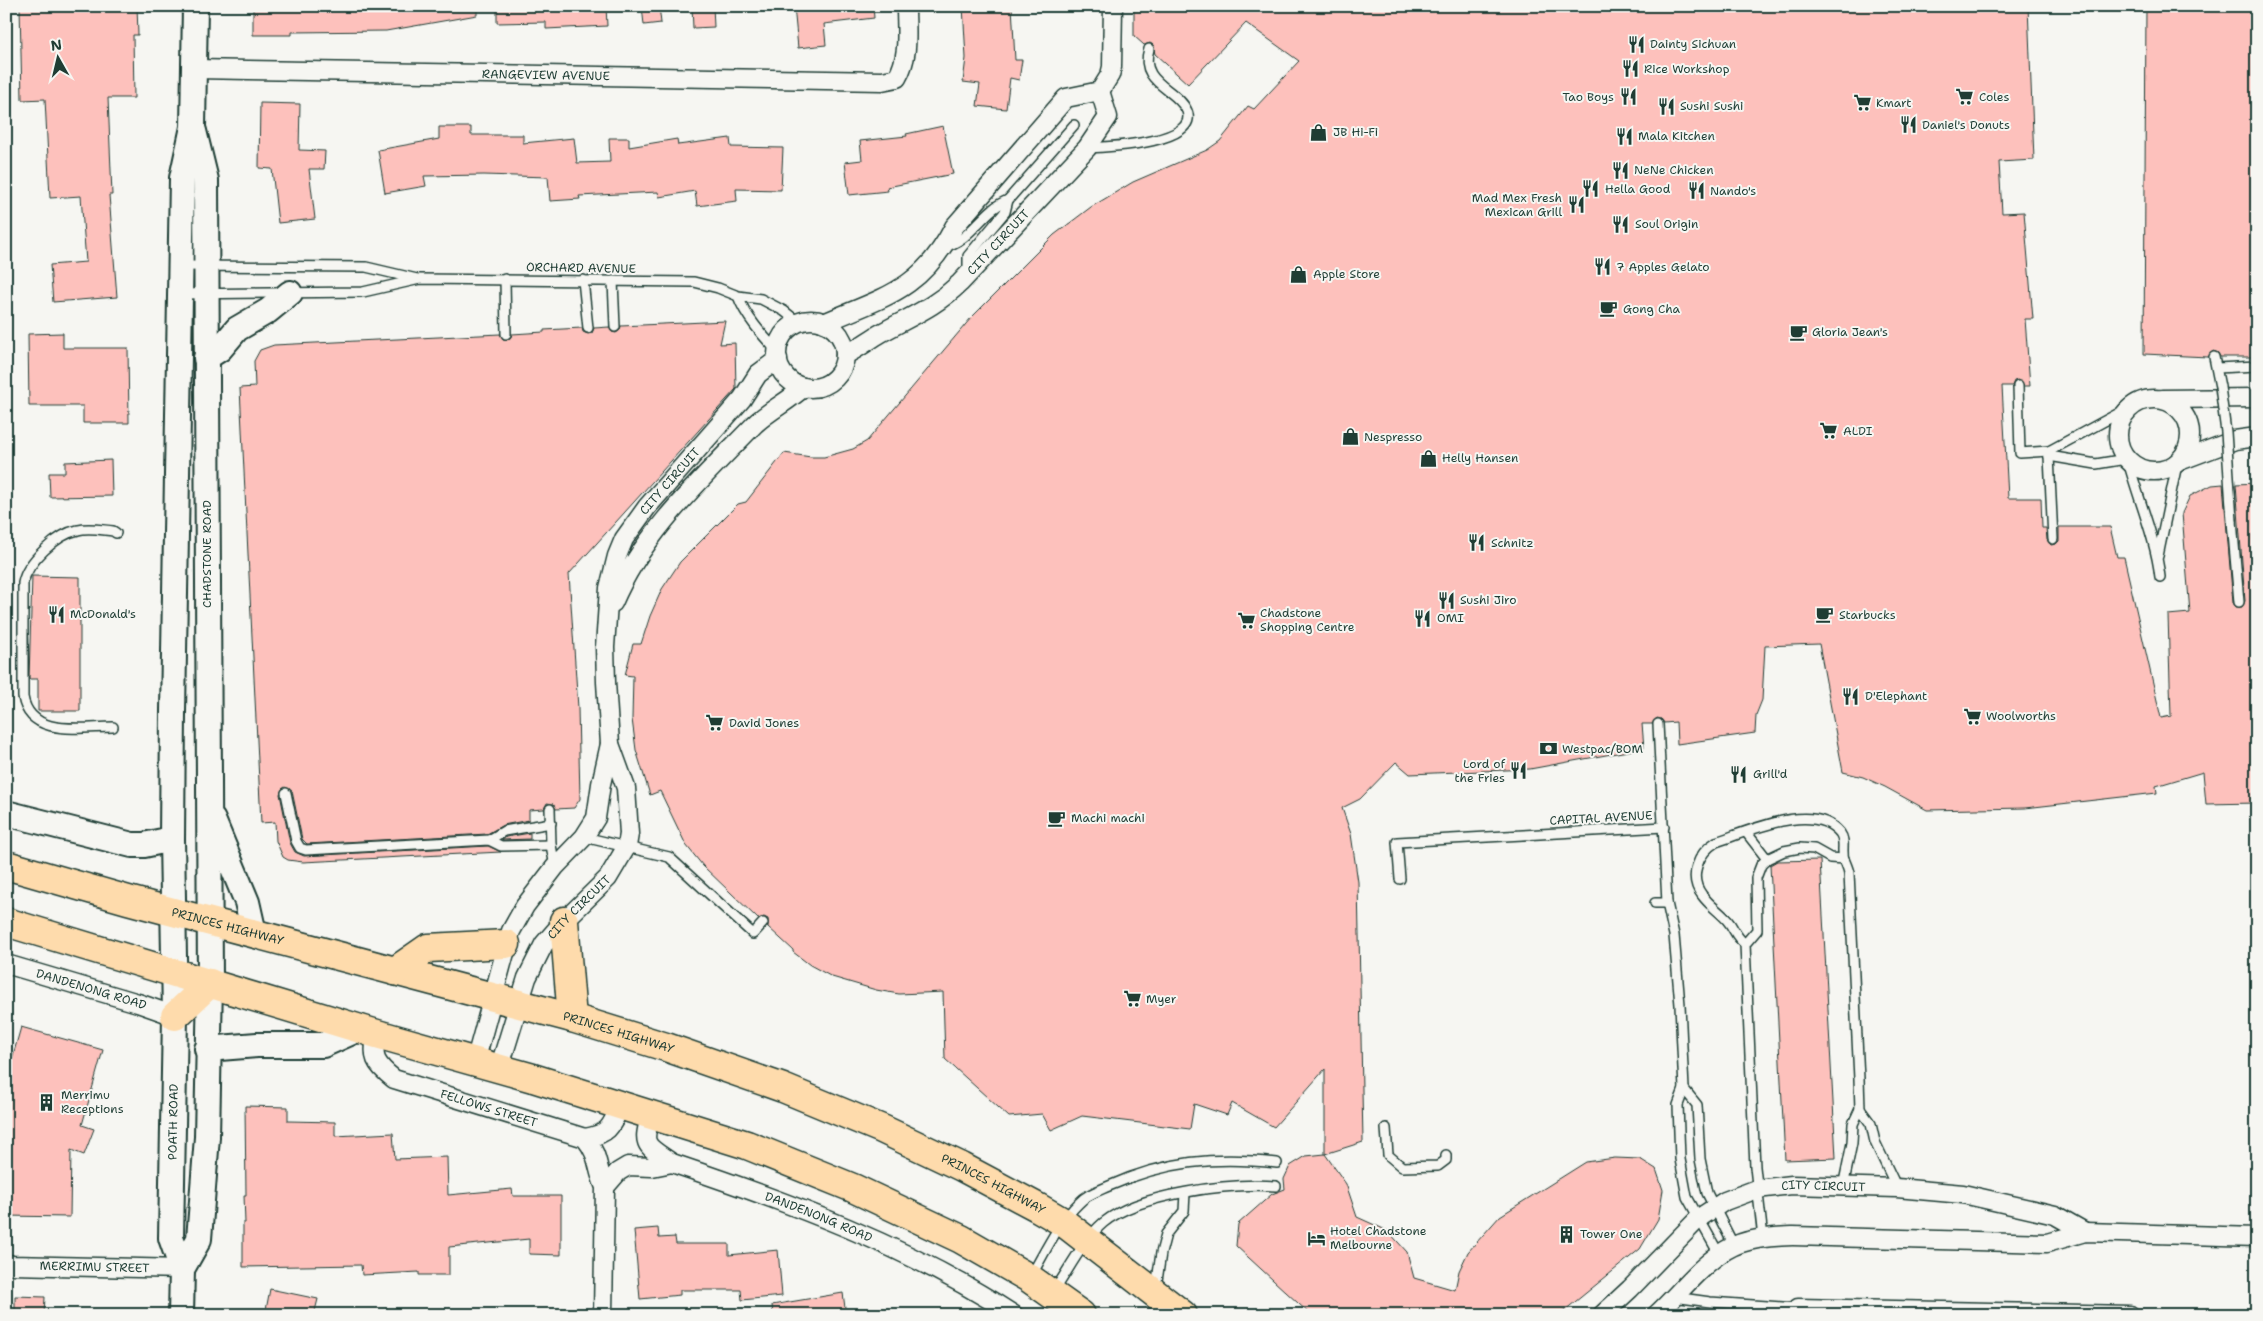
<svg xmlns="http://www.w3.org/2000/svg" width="2263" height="1321" viewBox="0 0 2263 1321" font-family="'Shantell Sans',sans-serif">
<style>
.building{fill:#fdc1bc;stroke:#1f3d34}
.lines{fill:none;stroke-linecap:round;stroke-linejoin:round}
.lane-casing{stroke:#1f3d34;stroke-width:12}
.street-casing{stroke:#1f3d34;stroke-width:21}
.secondary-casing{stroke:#1f3d34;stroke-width:28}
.highway-casing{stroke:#1f3d34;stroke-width:31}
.lane{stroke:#f6f6f2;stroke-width:9}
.street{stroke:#f6f6f2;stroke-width:18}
.secondary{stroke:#f6f6f2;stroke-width:24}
.highway{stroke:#fedbac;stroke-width:28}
.lane-bridge-casing{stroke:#1f3d34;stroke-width:12;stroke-linecap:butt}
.lane-bridge{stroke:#f6f6f2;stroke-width:9}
.labels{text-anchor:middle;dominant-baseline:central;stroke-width:4;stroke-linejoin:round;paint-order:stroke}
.poi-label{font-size:12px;fill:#1f3d34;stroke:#f6f6f2;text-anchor:start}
.street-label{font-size:12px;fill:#1f3d34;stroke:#f6f6f2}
</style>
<rect width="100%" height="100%" fill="#f6f6f2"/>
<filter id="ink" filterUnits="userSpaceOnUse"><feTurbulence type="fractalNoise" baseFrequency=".02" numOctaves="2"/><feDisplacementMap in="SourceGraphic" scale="10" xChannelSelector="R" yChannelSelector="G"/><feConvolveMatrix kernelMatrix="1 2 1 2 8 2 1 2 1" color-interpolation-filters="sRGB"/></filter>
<g filter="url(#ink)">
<g class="building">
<polygon points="20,6 137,6 138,35 133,35 134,98 108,98 112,195 109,195 117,297 53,302 50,265 86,262 81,196 50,198 45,99 22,100"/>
<polygon points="253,6 477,6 477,15 386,31 292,32 292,35 253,35"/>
<polygon points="497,6 606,6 607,26 546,29 546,22 497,23"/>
<polygon points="642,6 659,6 661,23 644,25"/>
<polygon points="692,6 713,6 714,27 693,28"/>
<polygon points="794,6 873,6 874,18 824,24 826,45 798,48"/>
<polygon points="963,6 1012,6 1015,60 1022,60 1019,80 1010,78 1006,109 977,106 980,84 963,82 966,58"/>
<polygon points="1134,6 2028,6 2034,160 1999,162 2002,213 2024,212 2033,319 2025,319 2030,386 2024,386 2018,380 2014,381 2012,386 2002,386 2008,498 2041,498 2042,528 2046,528 2047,540 2051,545 2056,544 2059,541 2059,527 2110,527 2117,557 2124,557 2161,718 2171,716 2168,615 2190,613 2182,513 2190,496 2212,485 2223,484 2233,603 2236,607 2242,607 2245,601 2236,484 2257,483 2257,803 2206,804 2203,772 2156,786 2157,793 2025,808 1927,810 1885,787 1863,777 1843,772 1819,644 1765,646 1762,700 1756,715 1755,733 1677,744 1676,722 1664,723 1661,719 1657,718 1652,724 1642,724 1644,748 1530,769 1410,774 1396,762 1360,799 1342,808 1351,834 1358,882 1363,1142 1325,1154 1325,1069 1274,1127 1232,1103 1227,1115 1194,1104 1190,1129 1082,1116 1051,1130 1042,1114 1009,1117 945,1059 943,992 899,994 876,990 832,977 810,965 793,952 793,950 768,927 768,919 764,917 758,919 703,866 686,845 660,791 650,795 636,750 632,719 633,676 625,675 633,644 641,644 650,616 662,589 680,562 738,504 746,502 784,453 811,457 824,457 853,449 867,441 971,318 1054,235 1091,207 1133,182 1207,150 1220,141 1248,106 1254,109 1299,61 1246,23 1188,84 1155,54 1153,45 1150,43 1144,45 1134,36"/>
<polygon points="2146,6 2257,6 2257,357 2220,357 2218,353 2213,351 2208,357 2144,354"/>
<polygon points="260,103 300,104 299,150 325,151 324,169 309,169 315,219 278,223 272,169 259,168"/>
<polygon points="943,126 953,174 887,187 888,191 849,195 845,162 862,160 860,141 907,136 906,134"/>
<polygon points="439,127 471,127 471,135 523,135 523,143 574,138 577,163 610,162 609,138 629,138 629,147 677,139 678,145 730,138 731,147 783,148 781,190 736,189 737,201 697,206 695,191 659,197 658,192 579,196 580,199 550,201 548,177 484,175 424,176 426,186 385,193 378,150 439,139"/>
<polygon points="725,321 720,344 735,343 736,389 569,574 578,708 580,799 574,808 556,809 553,804 547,803 544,809 529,810 529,820 503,825 487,834 307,844 302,839 292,791 285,787 282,789 280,794 290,843 295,852 304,856 488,846 501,852 303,862 288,860 283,857 276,841 275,822 261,823 240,388 255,387 254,361 260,350 274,345 500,334 503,339 507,340 511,337 512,334 544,332 544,330 582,328 583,332 588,334 592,333 594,328 609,327 612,332 616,333 620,330 621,326"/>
<polygon points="63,333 63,348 128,348 129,423 83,423 83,406 29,406 28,334"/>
<polygon points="111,460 112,496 50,497 49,473 65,473 65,462"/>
<polygon points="32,576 80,577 80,711 38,711 38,679 29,679"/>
<polygon points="530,833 530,839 502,840 506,837"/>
<polygon points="1820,860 1836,1158 1785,1160 1770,865 1777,861"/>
<polygon points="21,1027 103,1050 82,1125 94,1129 84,1155 71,1150 70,1217 6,1216 6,1080"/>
<polygon points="245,1106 288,1107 288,1121 335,1122 335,1136 393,1133 395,1159 447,1157 448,1195 512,1189 513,1196 561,1196 561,1255 529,1254 529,1239 449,1247 449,1275 419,1275 419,1272 362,1275 361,1265 243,1267 243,1223 245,1223 244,1195 246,1195"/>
<polygon points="1325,1154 1346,1184 1357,1217 1388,1231 1407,1252 1414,1278 1455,1290 1459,1271 1468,1252 1500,1216 1586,1162 1615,1158 1640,1159 1656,1169 1663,1190 1658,1219 1640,1249 1559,1315 1311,1315 1236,1246 1238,1224 1272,1194 1285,1189 1284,1179 1290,1166 1306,1156"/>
<polygon points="658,1228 659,1238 675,1237 676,1244 729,1244 729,1255 778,1250 782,1296 742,1300 741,1290 680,1290 680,1295 640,1299 634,1230"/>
<polygon points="270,1289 318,1299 314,1315 286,1315 266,1310"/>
<polygon points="843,1293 846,1315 773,1315 772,1305"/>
<polygon points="15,1296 45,1297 44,1315 15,1315"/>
</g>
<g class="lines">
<defs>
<g id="lane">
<path d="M 1088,148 C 1105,147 1200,144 1187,111 C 1178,89 1138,83 1149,49"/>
<path d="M 943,247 C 972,241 982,210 1008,200 L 1074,125"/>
<polyline points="181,266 366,267 417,279"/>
<polyline points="968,273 968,256 1005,212 1008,200"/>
<polyline points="505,279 506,334"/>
<polyline points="583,280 588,328"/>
<polyline points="613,281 615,327"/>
<polyline points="181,294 363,292 420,279 694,282 718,288 738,296 761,299 784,311 799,323"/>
<path d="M 738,296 C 745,316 763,336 778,352"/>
<polyline points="2214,357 2220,387"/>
<polyline points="2217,368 2257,366"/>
<polyline points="2018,386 2020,453 2049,451"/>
<polyline points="2049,456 2053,539"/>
<polyline points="2126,459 2096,464 2049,456 2049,451 2134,405"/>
<path d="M 2128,461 C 2138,498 2156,540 2160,577"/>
<polyline points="2232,521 2239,602"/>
<polyline points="2158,556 2177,464"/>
<polyline points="1658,724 1667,903 1674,935 1680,1005 1684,1089 1678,1105 1680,1159 1687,1197 1719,1254"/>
<path d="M 113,727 C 82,727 30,738 23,697 L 23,583 C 27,562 57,534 78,530 C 89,527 102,530 113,531 L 116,533"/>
<polyline points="286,793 296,841 300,848 306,850 489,840 501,846 551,845"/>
<polyline points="550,809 551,845 555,867"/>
<polyline points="1746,832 1767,859"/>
<polyline points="584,837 669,857 753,934 763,923"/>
<polyline points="489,840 504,831 551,823"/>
<polyline points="1400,879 1397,842 1664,827"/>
<polyline points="1655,903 1667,903"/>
<path d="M 1745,944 C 1734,935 1735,929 1727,920 C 1719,911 1709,905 1702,895 C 1688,877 1698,853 1716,842 C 1747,832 1814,800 1840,833 C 1846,841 1841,850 1844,859 C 1846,864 1848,868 1849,873 L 1859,1079 L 1860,1109 L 1853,1124 L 1852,1143 L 1843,1187"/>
<polyline points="1684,1089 1697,1105 1700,1159 1707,1193 1734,1246"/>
<polyline points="1860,1109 1871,1124 1875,1142 1897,1188"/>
<polyline points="1386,1128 1388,1155 1402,1167 1438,1166 1446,1160 1446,1155"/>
<polyline points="1763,1238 1755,1167 1745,944 1757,930 1756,878 1761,865 1767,859 1784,851 1800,848 1814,849 1830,858 1844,859"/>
<path d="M 1031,1276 C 1045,1252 1058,1223 1079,1203 C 1087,1194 1098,1191 1109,1186 C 1165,1161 1215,1156 1277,1163"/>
<polyline points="1156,1288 1161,1253 1166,1234 1184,1211 1185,1193"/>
<path d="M 1054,1291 C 1068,1271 1084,1239 1103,1223 C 1139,1193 1231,1183 1276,1186"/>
<polyline points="1674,1297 1710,1302 1798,1308"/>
</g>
<g id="street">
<path id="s1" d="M 195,69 L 882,81 L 897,78 C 910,56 906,31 906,6"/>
<circle cx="811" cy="354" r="34"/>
<path d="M 824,323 C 884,297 922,290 954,227 L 1066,98 L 1100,91 L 1110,75 L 1112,67 L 1113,6"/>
<path id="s2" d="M 845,355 C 858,349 869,340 881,333 C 911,316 934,308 960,283 L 1087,148 L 1108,117 L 1100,91"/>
<circle cx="2154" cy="435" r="36"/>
<polyline points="2162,399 2257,398"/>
<polyline points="2182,460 2235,440 2257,437"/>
<path d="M 613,603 C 643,532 702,479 755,424 C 770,410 789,401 804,387"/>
<path id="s3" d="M 6,964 L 138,1003 L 175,1016"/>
<path id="s4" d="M 377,1034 C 371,1057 375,1064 394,1079 L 585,1138 C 600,1156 596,1168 605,1187 L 603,1315"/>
<polyline points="475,1062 511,931 525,906 555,867 584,837 596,818 601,784 610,744"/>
<path id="s5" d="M 499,1069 L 527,978 L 544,944 L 564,921 L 608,878 L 627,846 L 629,834 L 626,788 L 610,744 L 606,682 L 605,647 L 609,588 L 617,556 L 624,539 L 647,507 L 742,399 L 758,374 L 778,359"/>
<path id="s6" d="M 651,1116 C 640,1147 648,1146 672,1163 C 791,1203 908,1246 1014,1315"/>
<path d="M 585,1138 C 609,1134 611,1127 620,1106"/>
<polyline points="605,1187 618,1172 628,1166 652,1167 672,1163"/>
<path id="s7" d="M 6,1263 L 12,1265 L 182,1269"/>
<path id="s8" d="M 1602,1315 L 1630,1289 L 1699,1218 L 1725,1201 L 1757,1189 L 1792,1185 L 1897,1188 L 1963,1194 L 2055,1215 L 2085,1232"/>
<path d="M 1656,1315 C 1679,1294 1699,1266 1726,1250 C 1746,1238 1771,1237 1793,1236 L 2047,1243 L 2085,1232 L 2257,1237"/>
<polyline points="1797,1315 1798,1308 2130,1315"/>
</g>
<g id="secondary">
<polyline points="206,358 220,349 237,329 268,311 290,293"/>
<polyline points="6,813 132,845 144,845 172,839"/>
<polyline points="213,820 247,902 254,933"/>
<polyline points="207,1049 257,1045 323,1045 361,1028"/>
<polyline points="182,1269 199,1239 207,1137 210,983 206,180 194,131"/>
<path id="s9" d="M 181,1315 L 182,1269 L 171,1238 L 175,1016 L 172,839 L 173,712 L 182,178 L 193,127 L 195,6"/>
</g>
<g id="highway">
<path id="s10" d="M 6,865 L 128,900 L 572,1018 L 666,1047 L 783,1088 L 882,1129 L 962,1167 L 1037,1207 L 1063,1222 L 1183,1315"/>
<polyline points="564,921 572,1018"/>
<polyline points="6,922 377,1034 533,1078 747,1145 853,1188 961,1239 1029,1278 1081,1315"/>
<polyline points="395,971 428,948 506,944"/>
<polyline points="175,1016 210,983"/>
</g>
</defs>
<use href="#lane" class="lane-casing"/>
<use href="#street" class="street-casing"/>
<use href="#secondary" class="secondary-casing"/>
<use href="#highway" class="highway-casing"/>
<use href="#lane" class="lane"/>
<use href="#street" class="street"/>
<use href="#secondary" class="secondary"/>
<use href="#highway" class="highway"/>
<defs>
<polyline id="lane-bridge" points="2220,387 2226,432 2232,521"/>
</defs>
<use href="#lane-bridge" class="lane-bridge-casing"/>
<use href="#lane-bridge" class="lane-bridge"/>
</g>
</g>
<defs>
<symbol id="restaurant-bare" viewBox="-9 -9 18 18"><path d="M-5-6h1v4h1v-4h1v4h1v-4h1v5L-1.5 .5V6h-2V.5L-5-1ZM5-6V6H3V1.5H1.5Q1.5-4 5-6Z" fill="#1f3d34" stroke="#f6f6f2" stroke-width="2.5" paint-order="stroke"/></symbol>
<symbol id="supermarket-bare" viewBox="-9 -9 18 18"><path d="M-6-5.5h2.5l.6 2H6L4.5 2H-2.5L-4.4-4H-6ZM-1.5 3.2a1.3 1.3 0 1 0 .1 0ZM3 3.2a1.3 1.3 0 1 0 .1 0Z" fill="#1f3d34" stroke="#f6f6f2" stroke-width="2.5" paint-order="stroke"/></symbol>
<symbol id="shop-bare" viewBox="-9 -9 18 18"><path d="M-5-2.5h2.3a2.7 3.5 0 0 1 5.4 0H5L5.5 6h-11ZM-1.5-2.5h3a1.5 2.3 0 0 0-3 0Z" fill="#1f3d34" stroke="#f6f6f2" stroke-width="2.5" paint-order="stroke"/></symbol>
<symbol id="cafe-bare" viewBox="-9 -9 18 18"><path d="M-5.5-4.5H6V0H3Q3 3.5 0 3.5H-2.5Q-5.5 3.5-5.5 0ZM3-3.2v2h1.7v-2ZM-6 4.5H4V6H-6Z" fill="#1f3d34" stroke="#f6f6f2" stroke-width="2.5" paint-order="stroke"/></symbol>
<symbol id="bank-bare" viewBox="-9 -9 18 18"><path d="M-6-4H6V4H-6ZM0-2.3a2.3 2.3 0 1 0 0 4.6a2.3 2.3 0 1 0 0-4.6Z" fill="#1f3d34" stroke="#f6f6f2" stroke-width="2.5" paint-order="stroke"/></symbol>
<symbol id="building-bare" viewBox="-9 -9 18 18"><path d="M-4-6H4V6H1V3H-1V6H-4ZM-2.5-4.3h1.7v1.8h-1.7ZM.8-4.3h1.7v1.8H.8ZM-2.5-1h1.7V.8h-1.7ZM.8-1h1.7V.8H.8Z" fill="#1f3d34" stroke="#f6f6f2" stroke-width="2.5" paint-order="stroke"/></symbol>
<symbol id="hotel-bare" viewBox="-9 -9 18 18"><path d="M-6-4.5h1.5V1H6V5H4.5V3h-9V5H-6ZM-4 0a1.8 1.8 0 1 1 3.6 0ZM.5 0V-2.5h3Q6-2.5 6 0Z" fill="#1f3d34" stroke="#f6f6f2" stroke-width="2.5" paint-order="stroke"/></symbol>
</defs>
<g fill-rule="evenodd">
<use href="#restaurant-bare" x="1624" y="32" width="25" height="25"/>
<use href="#restaurant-bare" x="1618" y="56" width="25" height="25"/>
<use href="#restaurant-bare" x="1616" y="84" width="25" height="25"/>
<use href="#supermarket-bare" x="1952" y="84" width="25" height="25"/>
<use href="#supermarket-bare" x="1850" y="90" width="25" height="25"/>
<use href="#restaurant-bare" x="1654" y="94" width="25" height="25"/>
<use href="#restaurant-bare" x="1896" y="112" width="25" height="25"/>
<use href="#shop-bare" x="1306" y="120" width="25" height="25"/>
<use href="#restaurant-bare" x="1612" y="124" width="25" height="25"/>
<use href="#restaurant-bare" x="1608" y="158" width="25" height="25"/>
<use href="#restaurant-bare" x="1578" y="176" width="25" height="25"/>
<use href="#restaurant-bare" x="1684" y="178" width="25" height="25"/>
<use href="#restaurant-bare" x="1564" y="192" width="25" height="25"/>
<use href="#restaurant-bare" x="1608" y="212" width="25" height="25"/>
<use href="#restaurant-bare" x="1590" y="254" width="25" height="25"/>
<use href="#shop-bare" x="1286" y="262" width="25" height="25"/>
<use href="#cafe-bare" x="1596" y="296" width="25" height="25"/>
<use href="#cafe-bare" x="1786" y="320" width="25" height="25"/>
<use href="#supermarket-bare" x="1816" y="418" width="25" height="25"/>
<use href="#shop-bare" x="1338" y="424" width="25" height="25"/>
<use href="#shop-bare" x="1416" y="446" width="25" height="25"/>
<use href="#restaurant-bare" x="1464" y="530" width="25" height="25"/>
<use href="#restaurant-bare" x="1434" y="588" width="25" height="25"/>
<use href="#restaurant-bare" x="44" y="602" width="25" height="25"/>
<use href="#cafe-bare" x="1812" y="602" width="25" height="25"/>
<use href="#restaurant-bare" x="1410" y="606" width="25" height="25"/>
<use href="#supermarket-bare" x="1234" y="608" width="25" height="25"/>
<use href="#restaurant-bare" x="1838" y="684" width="25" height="25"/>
<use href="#supermarket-bare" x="1960" y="704" width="25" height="25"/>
<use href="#supermarket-bare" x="702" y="710" width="25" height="25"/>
<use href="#bank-bare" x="1536" y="736" width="25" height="25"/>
<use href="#restaurant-bare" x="1506" y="758" width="25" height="25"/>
<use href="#restaurant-bare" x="1726" y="762" width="25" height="25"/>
<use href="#cafe-bare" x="1044" y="806" width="25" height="25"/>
<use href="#supermarket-bare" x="1120" y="986" width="25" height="25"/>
<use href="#building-bare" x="34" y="1090" width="25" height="25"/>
<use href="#building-bare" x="1554" y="1222" width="25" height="25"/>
<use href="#hotel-bare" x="1304" y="1226" width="25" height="25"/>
</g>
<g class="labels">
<g class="poi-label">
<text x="1650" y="44">Dainty Sichuan</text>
<text x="1644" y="69">Rice Workshop</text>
<text x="1614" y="97" text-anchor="end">Tao Boys</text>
<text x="1979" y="97">Coles</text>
<text x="1876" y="103">Kmart</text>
<text x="1680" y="106">Sushi Sushi</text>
<text x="1922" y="125">Daniel's Donuts</text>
<text x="1333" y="132">JB Hi-Fi</text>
<text x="1638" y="136">Mala Kitchen</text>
<text x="1634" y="170">NeNe Chicken</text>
<text x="1605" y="189">Hella Good</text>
<text x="1710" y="191">Nando's</text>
<text x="1562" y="198" text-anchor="end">Mad Mex Fresh<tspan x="1562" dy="14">Mexican Grill</tspan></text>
<text x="1635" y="224">Soul Origin</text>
<text x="1616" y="267">7 Apples Gelato</text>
<text x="1313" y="274">Apple Store</text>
<text x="1623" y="309">Gong Cha</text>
<text x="1812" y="332">Gloria Jean's</text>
<text x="1843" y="431">ALDI</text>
<text x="1364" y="437">Nespresso</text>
<text x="1442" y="458">Helly Hansen</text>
<text x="1491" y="543">Schnitz</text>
<text x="1460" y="600">Sushi Jiro</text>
<text x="1260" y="613">Chadstone<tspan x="1260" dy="14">Shopping Centre</tspan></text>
<text x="70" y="614">McDonald's</text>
<text x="1839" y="615">Starbucks</text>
<text x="1437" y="618">OMI</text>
<text x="1865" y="696">D'Elephant</text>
<text x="1986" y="716">Woolworths</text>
<text x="729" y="723">David Jones</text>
<text x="1562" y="749">Westpac/BOM</text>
<text x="1505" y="764" text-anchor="end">Lord of<tspan x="1505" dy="14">the Fries</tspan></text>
<text x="1753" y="774">Grill'd</text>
<text x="1071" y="818">Machi machi</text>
<text x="1146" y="999">Myer</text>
<text x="61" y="1095">Merrimu<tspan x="61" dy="14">Receptions</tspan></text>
<text x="1330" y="1231">Hotel Chadstone<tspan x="1330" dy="14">Melbourne</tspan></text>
<text x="1580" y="1234">Tower One</text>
</g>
<g class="street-label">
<text stroke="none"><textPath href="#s1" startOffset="351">RANGEVIEW AVENUE</textPath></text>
<text stroke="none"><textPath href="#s2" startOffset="192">CITY CIRCUIT</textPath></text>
<text transform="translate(581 268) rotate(1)">ORCHARD AVENUE</text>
<text stroke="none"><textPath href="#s5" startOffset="649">CITY CIRCUIT</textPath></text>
<text transform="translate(207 554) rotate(-90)">CHADSTONE ROAD</text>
<text transform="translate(1601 818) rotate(-3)">CAPITAL AVENUE</text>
<text stroke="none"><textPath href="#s5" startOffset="184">CITY CIRCUIT</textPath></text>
<text stroke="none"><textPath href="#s10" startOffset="230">PRINCES HIGHWAY</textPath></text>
<text stroke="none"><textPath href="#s3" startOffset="89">DANDENONG ROAD</textPath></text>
<text stroke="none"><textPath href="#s10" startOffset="635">PRINCES HIGHWAY</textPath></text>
<text stroke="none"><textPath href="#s4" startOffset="152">FELLOWS STREET</textPath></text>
<text stroke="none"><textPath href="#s9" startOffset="195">POATH ROAD</textPath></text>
<text stroke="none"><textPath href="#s10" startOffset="1040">PRINCES HIGHWAY</textPath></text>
<text stroke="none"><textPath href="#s8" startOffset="269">CITY CIRCUIT</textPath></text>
<text stroke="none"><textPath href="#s6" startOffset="216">DANDENONG ROAD</textPath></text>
<text stroke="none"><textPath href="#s7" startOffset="89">MERRIMU STREET</textPath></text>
</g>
</g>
<rect width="2263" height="1321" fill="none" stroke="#f6f6f2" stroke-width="25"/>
<rect x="12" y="12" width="2238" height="1296" fill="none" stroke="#1f3d34" stroke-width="2" filter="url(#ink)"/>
<g transform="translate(58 58) rotate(352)" stroke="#f6f6f2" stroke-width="4" paint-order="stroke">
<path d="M0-4L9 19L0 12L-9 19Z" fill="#1f3d34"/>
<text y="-8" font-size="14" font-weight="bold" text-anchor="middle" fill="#1f3d34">N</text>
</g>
</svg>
